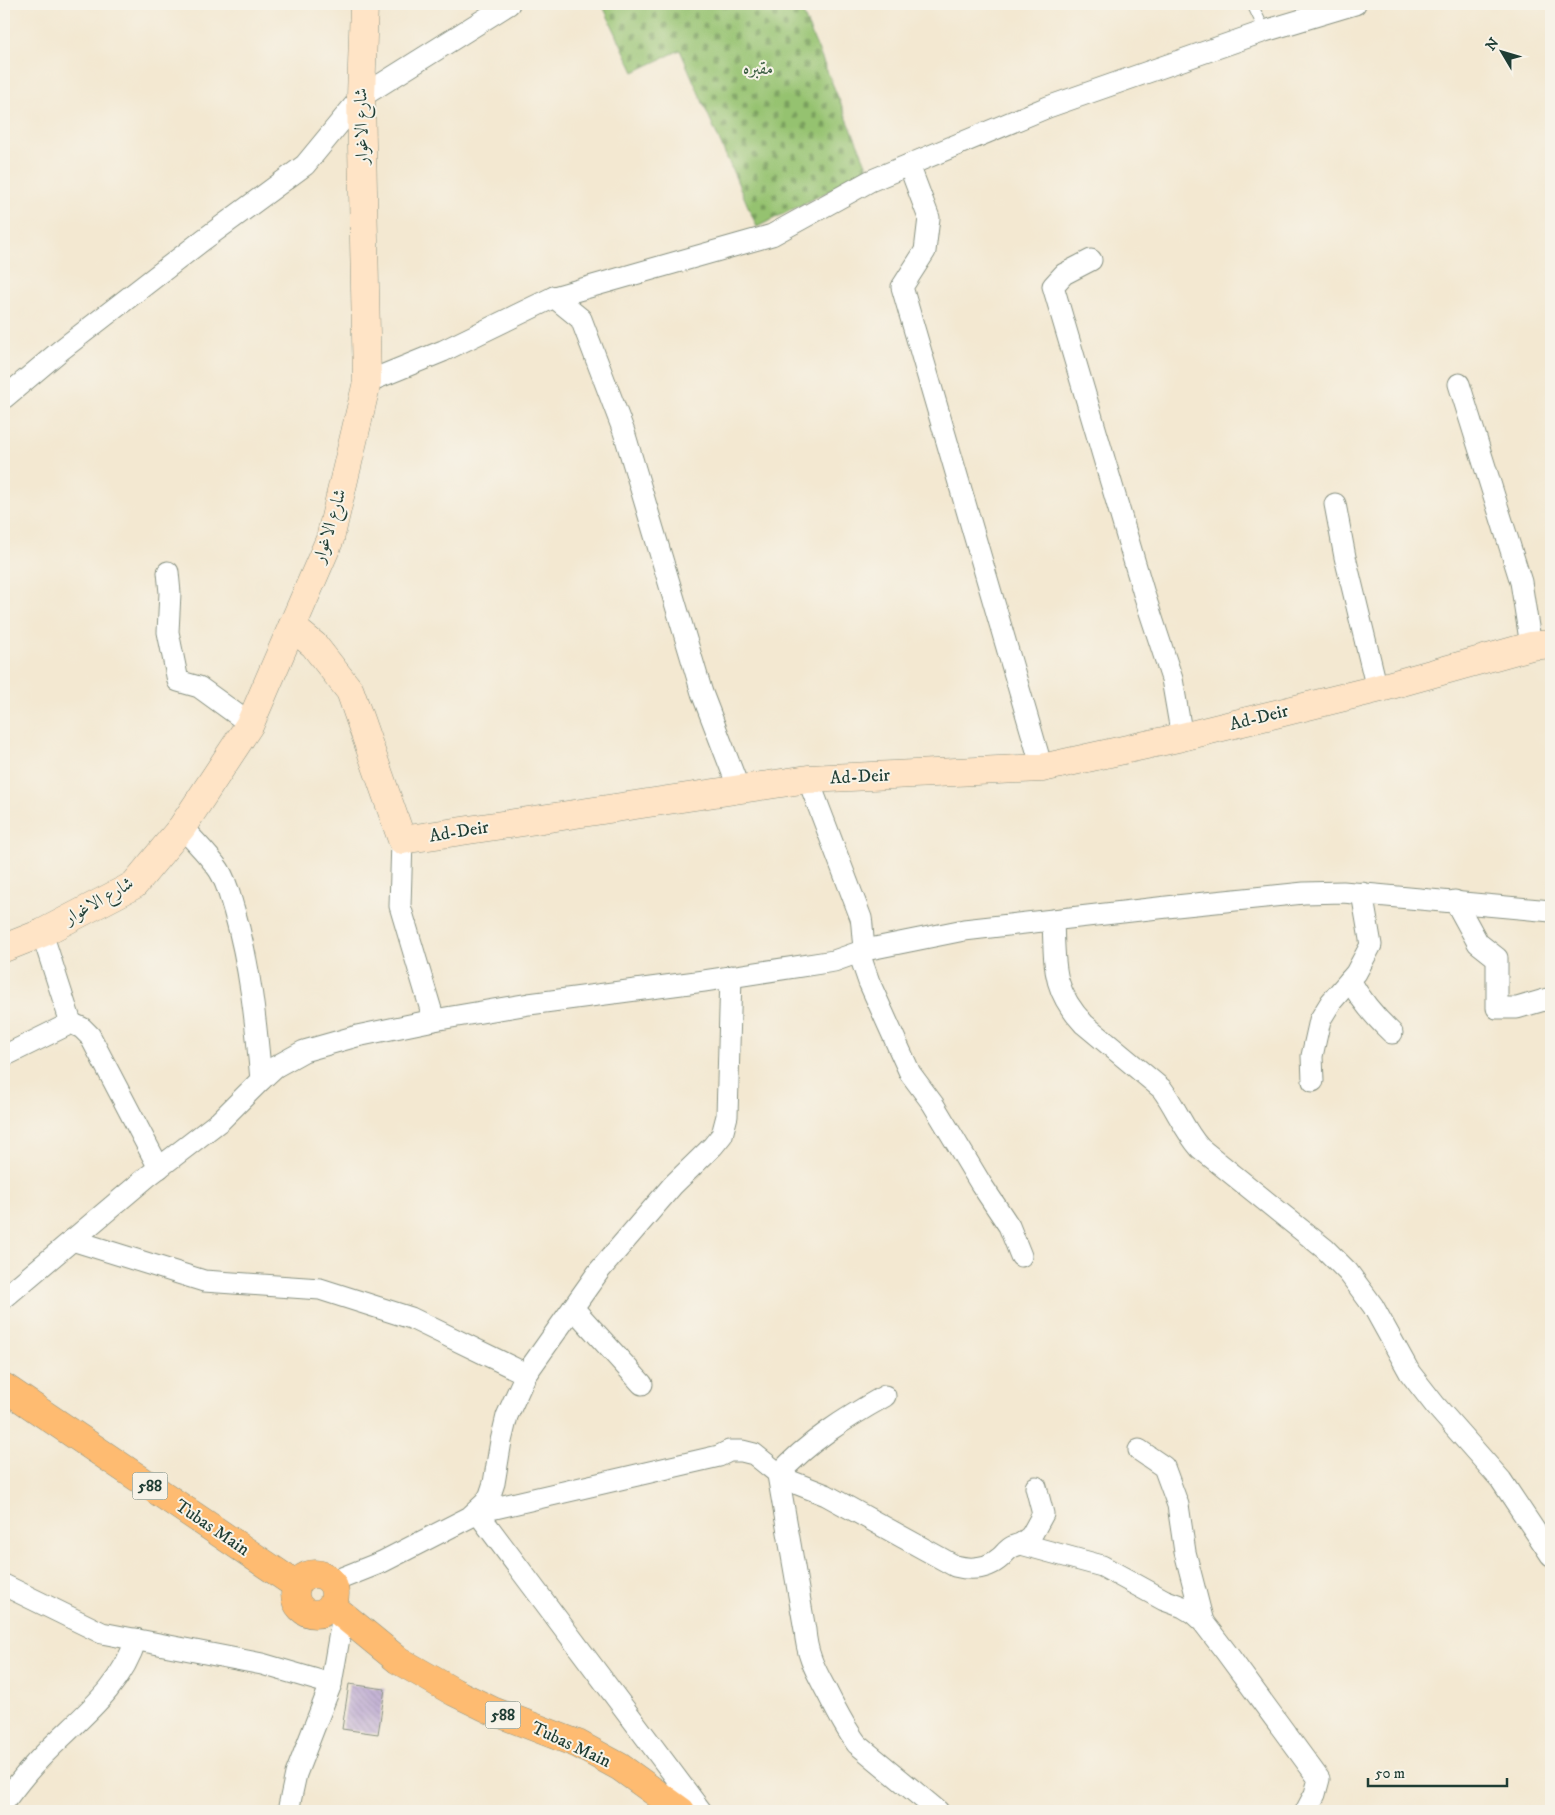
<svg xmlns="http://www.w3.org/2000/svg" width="1555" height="1815" viewBox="0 0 1555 1815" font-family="'IM FELL DW Pica',Amiri,serif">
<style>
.cemetery{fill:url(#cemetery-stones);stroke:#5a8052}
.building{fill:url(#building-back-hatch)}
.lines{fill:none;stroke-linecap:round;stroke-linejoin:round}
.lane-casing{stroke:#899282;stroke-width:12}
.street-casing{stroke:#899282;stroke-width:23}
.secondary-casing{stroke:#899282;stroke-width:29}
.primary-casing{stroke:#899282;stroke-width:29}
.lane{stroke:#fff;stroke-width:10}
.street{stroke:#fff;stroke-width:21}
.secondary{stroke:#ffe4c6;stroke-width:28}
.primary{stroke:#febb71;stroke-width:28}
.labels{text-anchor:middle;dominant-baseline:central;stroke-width:4;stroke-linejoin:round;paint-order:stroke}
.shield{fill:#f7f3e8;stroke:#60746a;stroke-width:1}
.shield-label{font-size:16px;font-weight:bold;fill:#1f3d34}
.park-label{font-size:18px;fill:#3c5e43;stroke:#f7f3e8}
.street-label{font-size:18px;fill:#1f3d34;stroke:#f7f3e8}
</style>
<defs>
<pattern id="cemetery-stones" width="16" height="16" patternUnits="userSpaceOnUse" patternTransform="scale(1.25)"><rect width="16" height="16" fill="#95c270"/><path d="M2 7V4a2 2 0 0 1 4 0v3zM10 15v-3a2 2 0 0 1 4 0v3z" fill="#799f5d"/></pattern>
<pattern id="building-back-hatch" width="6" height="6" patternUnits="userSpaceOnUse" patternTransform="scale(1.25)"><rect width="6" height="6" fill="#b9a5d1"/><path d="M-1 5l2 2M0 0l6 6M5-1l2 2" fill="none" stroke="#9688aa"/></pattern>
</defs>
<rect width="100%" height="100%" fill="#f7f3e8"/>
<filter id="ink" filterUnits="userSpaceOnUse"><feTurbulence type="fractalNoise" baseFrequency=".02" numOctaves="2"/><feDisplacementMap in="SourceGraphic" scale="10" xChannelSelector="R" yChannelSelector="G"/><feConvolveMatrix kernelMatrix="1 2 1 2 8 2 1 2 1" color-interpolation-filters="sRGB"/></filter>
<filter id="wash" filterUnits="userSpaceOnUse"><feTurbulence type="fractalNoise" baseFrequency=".0096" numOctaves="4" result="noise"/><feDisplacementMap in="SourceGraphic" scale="20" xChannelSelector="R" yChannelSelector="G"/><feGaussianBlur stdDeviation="1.12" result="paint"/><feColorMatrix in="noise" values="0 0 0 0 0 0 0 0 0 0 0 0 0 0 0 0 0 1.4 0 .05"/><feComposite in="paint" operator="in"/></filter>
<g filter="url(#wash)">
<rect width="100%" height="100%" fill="#f3e8d1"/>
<polygon class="cemetery" points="602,4 799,4 869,171 757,227 680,50 634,72"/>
<g id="blocks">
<polygon class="building" points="349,1684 385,1689 378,1734 342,1729"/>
</g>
</g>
<g filter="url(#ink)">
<use href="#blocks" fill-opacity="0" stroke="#899282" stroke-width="1"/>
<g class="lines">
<defs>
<polyline id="lane" points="1252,4 1265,31"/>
<g id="street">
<polyline points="909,165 929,218 925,251 902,287 1042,768"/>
<polyline points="1091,260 1064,274 1053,286 1144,594 1172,679 1182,737"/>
<polyline points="554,297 772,235 870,181 1048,107 1265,31 1355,4"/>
<polyline points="367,382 443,351 554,297 581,319 624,432 702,693 739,789"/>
<polyline points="1459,384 1521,582 1531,646"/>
<polyline points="4,398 61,350 203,240 305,165 361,97 509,4"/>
<polyline points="1335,504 1345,557 1377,689"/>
<polyline points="168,572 170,593 168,632 178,681 199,687 250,724"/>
<path d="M 808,779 L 861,918 C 863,929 862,939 865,950"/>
<path d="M 182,827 C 194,841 209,855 219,870 C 227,882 230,897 234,910 C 250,965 256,1022 261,1080"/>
<polyline points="402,840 400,906 434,1020"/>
<polyline points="1455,901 1478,943 1497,958 1497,1008 1517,1008 1551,998"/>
<path d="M 1053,920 C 1055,964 1051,989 1084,1024 L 1162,1089 C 1176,1108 1184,1130 1200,1148 L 1325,1249 L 1348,1272 L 1373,1306 L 1410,1373 L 1435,1405 L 1501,1480 L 1551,1555"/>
<polyline points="42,933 71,1023"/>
<polyline points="859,953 869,982 910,1073 933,1104 981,1184 1009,1226 1021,1256"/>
<path d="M 1350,980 C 1361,1001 1375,1017 1392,1033"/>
<polyline points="4,1056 71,1023 82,1028 90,1036 159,1168"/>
<polyline points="1313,1081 1312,1056 1320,1020 1331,1002 1356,973 1371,945 1362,893"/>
<polyline points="72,1240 204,1281 320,1289 411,1318 526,1374"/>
<polyline points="4,1298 147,1177 220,1121 261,1080 275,1067 304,1051 357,1036 434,1020 529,1004 704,981 834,961 865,950 964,930 1176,906 1304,893 1343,892 1551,911"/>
<polyline points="573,1308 642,1384"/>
<path d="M 885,1396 C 846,1418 809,1441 778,1475 L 805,1630 C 807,1657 816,1671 828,1694 C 837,1712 846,1729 857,1744 L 938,1811"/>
<polyline points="1139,1450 1164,1467 1178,1505 1185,1552 1203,1622"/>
<path d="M 478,1510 L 482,1511 L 719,1456 L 729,1451 L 742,1451 L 754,1454 L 785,1479 L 826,1495 L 955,1566 C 971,1570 988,1569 1001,1557 C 1009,1549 1009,1547 1021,1544 L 1102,1566 L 1164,1600 L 1183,1607 L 1193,1613 L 1203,1622 L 1226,1652 L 1319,1779 L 1315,1794 L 1306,1811"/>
<polyline points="477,1512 701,1811"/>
<polyline points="1021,1544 1031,1536 1043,1514 1036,1487"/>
<polyline points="332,1582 382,1562 470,1517 485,1503 490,1495 494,1483 501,1441 507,1416 526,1374 599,1271 673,1185 713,1146 722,1135 727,1116 731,976"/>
<polyline points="4,1585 102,1633 262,1664 331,1684"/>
<path d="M 4,1802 C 13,1790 22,1778 33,1766 C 69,1725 119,1695 136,1639"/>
<polyline points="288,1811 296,1774 331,1684 343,1615"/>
</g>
<g id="secondary">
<polyline points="292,627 314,645 350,691 402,840 808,779 1042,768 1182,737 1377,689 1531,646 1551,644"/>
<polyline points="4,948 42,933 134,885 182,827 250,724 330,539 367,382 361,97 364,4"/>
</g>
<g id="primary">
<polyline points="4,1387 296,1585"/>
<circle cx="315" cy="1594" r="20"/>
<polyline points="332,1606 398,1660 454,1692 493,1711 578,1744 620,1767 681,1811"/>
</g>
</defs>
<use href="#lane" class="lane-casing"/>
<use href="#street" class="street-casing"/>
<use href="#secondary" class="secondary-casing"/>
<use href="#primary" class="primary-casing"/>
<use href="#lane" class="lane"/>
<use href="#street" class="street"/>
<use href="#secondary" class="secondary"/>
<use href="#primary" class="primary"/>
</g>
</g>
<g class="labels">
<g class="shield">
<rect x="132.5" y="1472.5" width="35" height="27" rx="4"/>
<rect x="485.5" y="1701.5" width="35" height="27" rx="4"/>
</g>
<g class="shield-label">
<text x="150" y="1486">588</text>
<text x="503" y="1715">588</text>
</g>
<g class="park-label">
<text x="758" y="69">مقبره</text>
</g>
<g class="street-label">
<text transform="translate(362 126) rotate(-91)">شارع الاغوار</text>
<text transform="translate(330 526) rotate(-73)">شارع الاغوار</text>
<text transform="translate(1259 718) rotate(-14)">Ad-Deir</text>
<text transform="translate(860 777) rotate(-3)">Ad-Deir</text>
<text transform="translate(459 832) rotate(-9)">Ad-Deir</text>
<text transform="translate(99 901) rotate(-30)">شارع الاغوار</text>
<text transform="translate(212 1528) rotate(34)">Tubas Main</text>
<text transform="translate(571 1745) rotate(25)">Tubas Main</text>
</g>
</g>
<rect width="1555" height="1815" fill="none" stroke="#f7f3e8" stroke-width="20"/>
<g transform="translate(1502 52) rotate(308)" stroke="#f7f3e8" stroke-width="4" paint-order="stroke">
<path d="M0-4L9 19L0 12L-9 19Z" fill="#1f3d34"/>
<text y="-8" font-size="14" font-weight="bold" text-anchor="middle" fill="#1f3d34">N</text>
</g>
<path d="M1368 1778v8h139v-8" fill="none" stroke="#1f3d34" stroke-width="2.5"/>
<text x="1375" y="1778" font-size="15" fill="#1f3d34" stroke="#f7f3e8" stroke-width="4" paint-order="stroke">50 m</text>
</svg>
